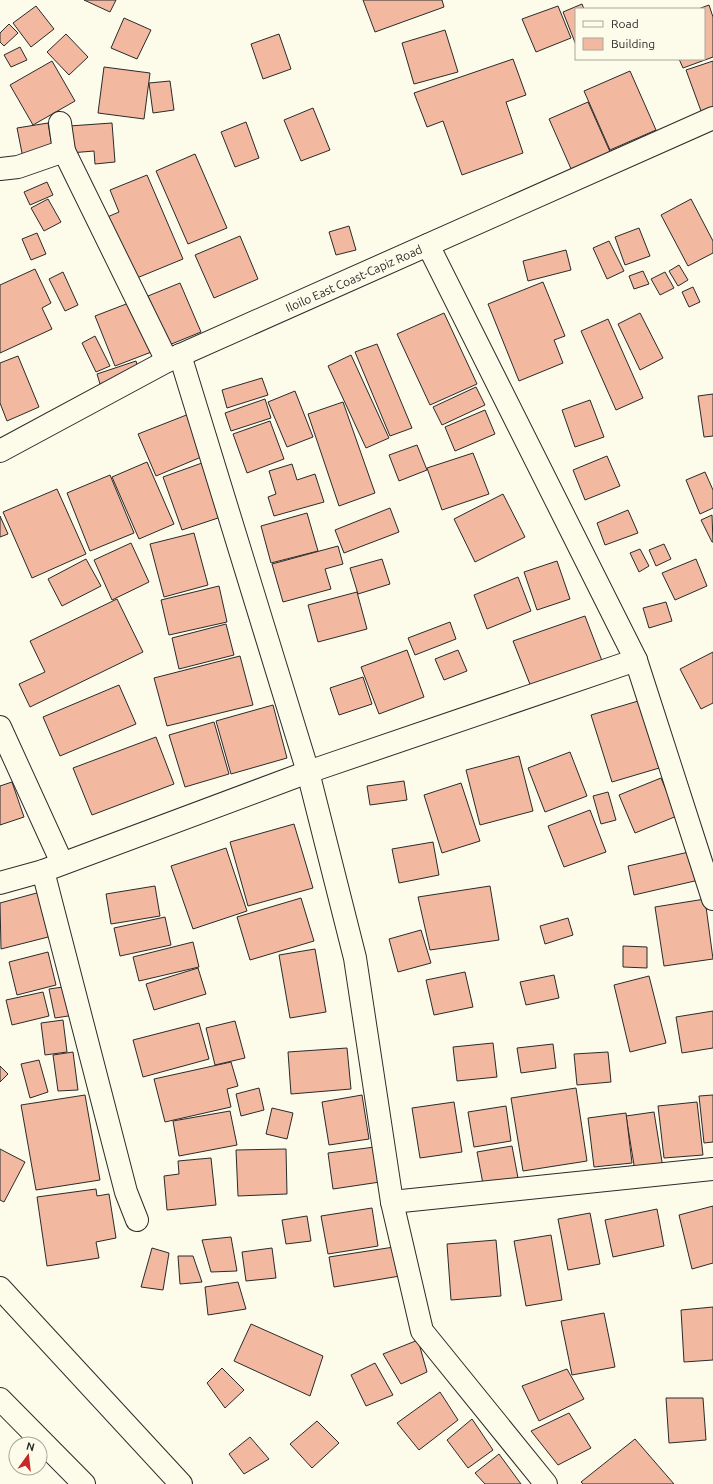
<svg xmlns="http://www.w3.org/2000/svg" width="713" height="1484" viewBox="0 0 713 1484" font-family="Ubuntu,sans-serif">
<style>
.building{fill:#f2b8a0;stroke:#2b2b2b}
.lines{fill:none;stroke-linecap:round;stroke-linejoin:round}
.minor-casing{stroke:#2b2b2b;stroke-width:24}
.major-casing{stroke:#2b2b2b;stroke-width:24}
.minor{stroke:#fdfbea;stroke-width:22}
.major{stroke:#fdfbea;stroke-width:22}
.labels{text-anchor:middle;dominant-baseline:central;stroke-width:3;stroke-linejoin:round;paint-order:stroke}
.street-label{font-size:12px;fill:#2b2b2b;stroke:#fdfbea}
</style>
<rect width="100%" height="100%" fill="#fdfbea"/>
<g class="building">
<polygon points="84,0 116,0 110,12"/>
<polygon points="363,0 442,0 444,7 375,32"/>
<polygon points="582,4 584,9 576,9 576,45 563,12"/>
<polygon points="709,5 713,17 713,57 683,68 679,59 704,59 704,9 698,9"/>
<polygon points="36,6 54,29 31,47 13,23"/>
<polygon points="558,6 571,38 536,52 522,19"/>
<polygon points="124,18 151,30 137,59 111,48"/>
<polygon points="9,24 18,33 4,46 0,42 0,33"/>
<polygon points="445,30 458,72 414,84 402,43"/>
<polygon points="66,34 88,57 69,75 47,52"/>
<polygon points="279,34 291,69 263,79 251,44"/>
<polygon points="20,47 27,60 11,67 4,55"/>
<polygon points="513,59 526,95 506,102 523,153 462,175 443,121 427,127 414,93"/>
<polygon points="52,61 75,101 33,125 10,85"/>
<polygon points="713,61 713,107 701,111 686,70"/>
<polygon points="104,67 150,73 144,119 98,113"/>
<polygon points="630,71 656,130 610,150 584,91"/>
<polygon points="170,81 174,110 153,113 149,83"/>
<polygon points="588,102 611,154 572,171 549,119"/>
<polygon points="313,108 330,150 301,161 284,120"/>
<polygon points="246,122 259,158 235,167 221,132"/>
<polygon points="48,123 53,152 23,158 17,128"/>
<polygon points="112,123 115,162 95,164 94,151 70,153 69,126"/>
<polygon points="195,154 227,228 188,244 156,171"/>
<polygon points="147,175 183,259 132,280 105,218 119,212 110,190"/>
<polygon points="47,182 53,195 30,205 24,192"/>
<polygon points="48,199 61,222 44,231 31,208"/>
<polygon points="691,199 713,241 713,253 688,266 661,215"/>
<polygon points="349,226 356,250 336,255 329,232"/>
<polygon points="639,228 650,256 625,265 615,237"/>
<polygon points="37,233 46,254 31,260 22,239"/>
<polygon points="240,236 258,279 214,298 195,255"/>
<polygon points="609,241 624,271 607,279 593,248"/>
<polygon points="566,250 571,270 528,281 523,261"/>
<polygon points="679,265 688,280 678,286 669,271"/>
<polygon points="35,269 51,303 42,308 52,329 0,353 0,285"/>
<polygon points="643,271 649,284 634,289 629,276"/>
<polygon points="63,272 78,305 65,311 49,279"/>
<polygon points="665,272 674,288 660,295 651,279"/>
<polygon points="543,282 565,336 554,340 563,363 519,381 488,304"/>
<polygon points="180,283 201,332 169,345 148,296"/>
<polygon points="693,287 700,302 689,307 682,292"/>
<polygon points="134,301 154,351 115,366 95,316"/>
<polygon points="444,313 477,384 430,405 397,334"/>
<polygon points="640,313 663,358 640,370 618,324"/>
<polygon points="608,319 643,398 616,410 581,331"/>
<polygon points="95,336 110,366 96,372 82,343"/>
<polygon points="377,344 412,428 390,436 355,352"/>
<polygon points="351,355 389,438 366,448 328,366"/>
<polygon points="18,356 39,407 7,421 0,403 0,363"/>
<polygon points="136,361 139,371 100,384 97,374"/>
<polygon points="262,378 268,395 227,408 222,390"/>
<polygon points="476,387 485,405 442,425 433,407"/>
<polygon points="295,391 313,437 287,447 268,402"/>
<polygon points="713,394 713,436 704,437 698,396"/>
<polygon points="265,399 271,418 231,431 225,413"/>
<polygon points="590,400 604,437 575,447 562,410"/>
<polygon points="343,402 375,493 339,506 308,414"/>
<polygon points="485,410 495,434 455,451 445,427"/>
<polygon points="189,414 206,455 156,476 138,434"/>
<polygon points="270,421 284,459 247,473 233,434"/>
<polygon points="417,445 427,470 399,481 389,455"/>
<polygon points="473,453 489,494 442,510 427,468"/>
<polygon points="607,456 620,486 585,500 573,470"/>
<polygon points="147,462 174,524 139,539 112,477"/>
<polygon points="202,463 221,517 182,530 163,477"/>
<polygon points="292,464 297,480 315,474 324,502 274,516 268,497 276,494 269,471"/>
<polygon points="705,472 713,490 713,508 700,514 686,480"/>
<polygon points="110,475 134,533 90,551 67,493"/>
<polygon points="57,489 86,554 32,578 3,512"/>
<polygon points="503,494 525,537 475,562 454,519"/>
<polygon points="390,508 399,532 344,553 335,530"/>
<polygon points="628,510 638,533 605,545 597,523"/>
<polygon points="307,513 318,551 271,563 261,526"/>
<polygon points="712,515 713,542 712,542 701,520"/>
<polygon points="0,516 8,534 0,537"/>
<polygon points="194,533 208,585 164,597 150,544"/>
<polygon points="131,543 149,582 112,600 94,560"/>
<polygon points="664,544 671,559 656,566 649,550"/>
<polygon points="338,546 343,564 325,569 331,589 283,602 272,564"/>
<polygon points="640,549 649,566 639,572 630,553"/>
<polygon points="86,559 101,586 62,606 48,579"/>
<polygon points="382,559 390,584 358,594 350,568"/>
<polygon points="696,559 707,586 675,600 662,573"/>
<polygon points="557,561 570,599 537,610 524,572"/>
<polygon points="518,577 531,611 487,629 474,595"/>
<polygon points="219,586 227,622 169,635 161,600"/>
<polygon points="357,592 367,629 318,642 308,605"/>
<polygon points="117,599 143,652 30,707 19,684 45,672 30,641"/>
<polygon points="666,602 672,621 649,628 643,608"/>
<polygon points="585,616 604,666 533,692 513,641"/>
<polygon points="450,622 456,639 415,655 408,638"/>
<polygon points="226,624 234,655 179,669 172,638"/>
<polygon points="407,650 424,697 379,714 361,667"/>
<polygon points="458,650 467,671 444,680 435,659"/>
<polygon points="713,652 713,703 701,709 680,669"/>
<polygon points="240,656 253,705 167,726 154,678"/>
<polygon points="363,677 372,704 339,715 330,688"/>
<polygon points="119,685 136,724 60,756 43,717"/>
<polygon points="645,699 666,766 612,782 591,715"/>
<polygon points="273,705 287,758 231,774 216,721"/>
<polygon points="214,722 229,774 185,787 169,735"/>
<polygon points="156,737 174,784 92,815 73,768"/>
<polygon points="570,752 587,796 545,812 528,768"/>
<polygon points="519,756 533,811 480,825 466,770"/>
<polygon points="661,778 677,816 635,833 619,795"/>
<polygon points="404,781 407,800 370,805 367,786"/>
<polygon points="12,782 24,817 0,825 0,786"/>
<polygon points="461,783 480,841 442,853 424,795"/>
<polygon points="608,792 616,820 601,824 593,796"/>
<polygon points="590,810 606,852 564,867 548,826"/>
<polygon points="294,824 313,888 248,906 230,842"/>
<polygon points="433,842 439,875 399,883 392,849"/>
<polygon points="226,848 247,911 193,929 171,866"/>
<polygon points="693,851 699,880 634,895 628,866"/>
<polygon points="155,886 160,916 111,924 106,894"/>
<polygon points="490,886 499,940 430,950 418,897"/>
<polygon points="44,891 56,935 1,949 0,903"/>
<polygon points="301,898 314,941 250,960 237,917"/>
<polygon points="705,899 713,959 664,966 655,907"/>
<polygon points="165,917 171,945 120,956 114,928"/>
<polygon points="568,918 573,935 545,944 540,926"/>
<polygon points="421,930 431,963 398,972 389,939"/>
<polygon points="193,942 199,967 139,981 133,957"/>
<polygon points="623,946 647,947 647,968 623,967"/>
<polygon points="315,949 326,1012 290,1018 279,955"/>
<polygon points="48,952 56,985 17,995 9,962"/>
<polygon points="198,968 206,994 154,1010 146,984"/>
<polygon points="465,972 473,1007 434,1015 426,980"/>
<polygon points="554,975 559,998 526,1005 520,982"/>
<polygon points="649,976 666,1043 630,1052 614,985"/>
<polygon points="70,986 75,1015 55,1018 49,989"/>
<polygon points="43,992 49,1016 12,1025 6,1000"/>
<polygon points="713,1011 713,1048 682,1053 676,1017"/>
<polygon points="63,1020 67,1052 45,1055 41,1023"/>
<polygon points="235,1021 245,1058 215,1065 206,1028"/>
<polygon points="199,1023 209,1059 143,1077 133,1040"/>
<polygon points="493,1043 497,1077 457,1081 453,1047"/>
<polygon points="553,1044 556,1068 521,1073 517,1048"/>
<polygon points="347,1048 351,1089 291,1094 288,1052"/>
<polygon points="73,1052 78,1090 58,1091 53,1055"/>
<polygon points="608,1052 611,1082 577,1085 574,1054"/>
<polygon points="39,1060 48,1092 30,1098 21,1064"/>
<polygon points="231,1062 238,1086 227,1089 231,1107 165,1122 154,1079"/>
<polygon points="0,1066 8,1074 0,1082"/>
<polygon points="259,1088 264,1110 241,1116 236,1094"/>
<polygon points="576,1088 587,1161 523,1171 511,1098"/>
<polygon points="85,1095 100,1180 36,1190 21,1105"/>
<polygon points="362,1095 369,1139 329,1145 322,1102"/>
<polygon points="713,1095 713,1142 704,1143 699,1096"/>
<polygon points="454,1102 462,1152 420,1158 412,1108"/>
<polygon points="697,1102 703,1155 664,1158 658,1106"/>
<polygon points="506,1106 511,1141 474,1147 468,1112"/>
<polygon points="272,1108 293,1113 287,1139 266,1134"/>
<polygon points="230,1111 237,1145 179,1156 173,1121"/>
<polygon points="654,1112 663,1168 635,1171 626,1116"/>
<polygon points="626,1113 632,1163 594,1167 588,1118"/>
<polygon points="512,1146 518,1178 483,1184 477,1152"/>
<polygon points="375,1147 380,1182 333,1189 328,1153"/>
<polygon points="0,1149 25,1162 4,1202 0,1200"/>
<polygon points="286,1149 287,1194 238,1196 236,1150"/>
<polygon points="211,1158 216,1205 167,1210 164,1176 179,1174 178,1161"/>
<polygon points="96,1189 97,1196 109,1194 116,1238 96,1242 99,1258 47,1266 37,1197"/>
<polygon points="713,1206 713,1263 692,1269 679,1215"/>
<polygon points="372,1208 378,1246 328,1254 321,1216"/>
<polygon points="657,1209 664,1246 613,1257 605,1220"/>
<polygon points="590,1213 600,1264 568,1270 558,1219"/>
<polygon points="307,1216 311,1241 286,1244 282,1220"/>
<polygon points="551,1235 562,1300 526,1306 514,1241"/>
<polygon points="231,1237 237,1271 211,1272 202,1240"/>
<polygon points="496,1240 501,1296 451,1300 447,1244"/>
<polygon points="394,1247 400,1276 334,1287 329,1257"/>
<polygon points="152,1248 169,1253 163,1290 141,1287"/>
<polygon points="272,1248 276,1278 246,1281 242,1252"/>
<polygon points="178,1256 193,1256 202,1282 180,1284"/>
<polygon points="238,1282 246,1309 208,1315 205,1287"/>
<polygon points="713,1307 713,1360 684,1362 681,1310"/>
<polygon points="604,1313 615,1367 572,1375 561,1321"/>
<polygon points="251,1324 323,1356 310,1396 234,1361"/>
<polygon points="418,1340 427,1372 401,1384 383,1354"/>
<polygon points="375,1363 393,1395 366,1406 351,1375"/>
<polygon points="222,1368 244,1390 225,1408 207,1383"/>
<polygon points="567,1369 584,1399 539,1421 522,1386"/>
<polygon points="440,1392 458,1420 419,1450 397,1423"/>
<polygon points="666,1398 703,1398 706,1440 669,1443"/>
<polygon points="569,1413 591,1448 558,1465 531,1431"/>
<polygon points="472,1419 493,1450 468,1468 447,1440"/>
<polygon points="317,1421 339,1443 312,1468 290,1444"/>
<polygon points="250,1437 269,1459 244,1474 229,1454"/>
<polygon points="635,1439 674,1484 583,1484 581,1482"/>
<polygon points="499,1454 521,1484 485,1484 475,1473"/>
</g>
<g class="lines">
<defs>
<g id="minor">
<polyline points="60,123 64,151 167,361"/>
<polyline points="0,169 18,167 64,151"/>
<polyline points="428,245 636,660 713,899"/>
<polyline points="180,355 308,772 355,958 392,1202 422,1331 546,1484"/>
<polyline points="0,727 62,863"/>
<polyline points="43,871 126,1192 137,1220"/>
<polyline points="0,883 43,871 308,772 636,660"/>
<polyline points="392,1202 713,1169"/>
<polyline points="0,1288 181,1484"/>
<polyline points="0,1399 84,1484"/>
</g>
<g id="major">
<path id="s1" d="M 0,451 L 167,361 L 713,118"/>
</g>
</defs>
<use href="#minor" class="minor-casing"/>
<use href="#major" class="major-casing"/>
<use href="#minor" class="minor"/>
<use href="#major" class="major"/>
</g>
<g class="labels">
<g class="street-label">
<text stroke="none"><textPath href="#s1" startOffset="394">Iloilo East Coast-Capiz Road</textPath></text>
</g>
</g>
<rect x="575" y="8" width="130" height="52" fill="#fdfbea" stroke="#a9a89e"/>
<rect x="583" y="21" width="20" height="6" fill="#fdfbea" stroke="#a9a89e"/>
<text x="611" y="28" font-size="12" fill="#2b2b2b">Road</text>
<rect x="583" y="38" width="20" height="12" fill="#f2b8a0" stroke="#a9a89e"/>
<text x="611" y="48" font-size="12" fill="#2b2b2b">Building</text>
<g transform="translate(28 1456) rotate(15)"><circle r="19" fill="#fdfbea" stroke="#a9a89e"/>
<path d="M0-3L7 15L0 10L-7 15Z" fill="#c62828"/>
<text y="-6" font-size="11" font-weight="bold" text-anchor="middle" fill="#2b2b2b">N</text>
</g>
</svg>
